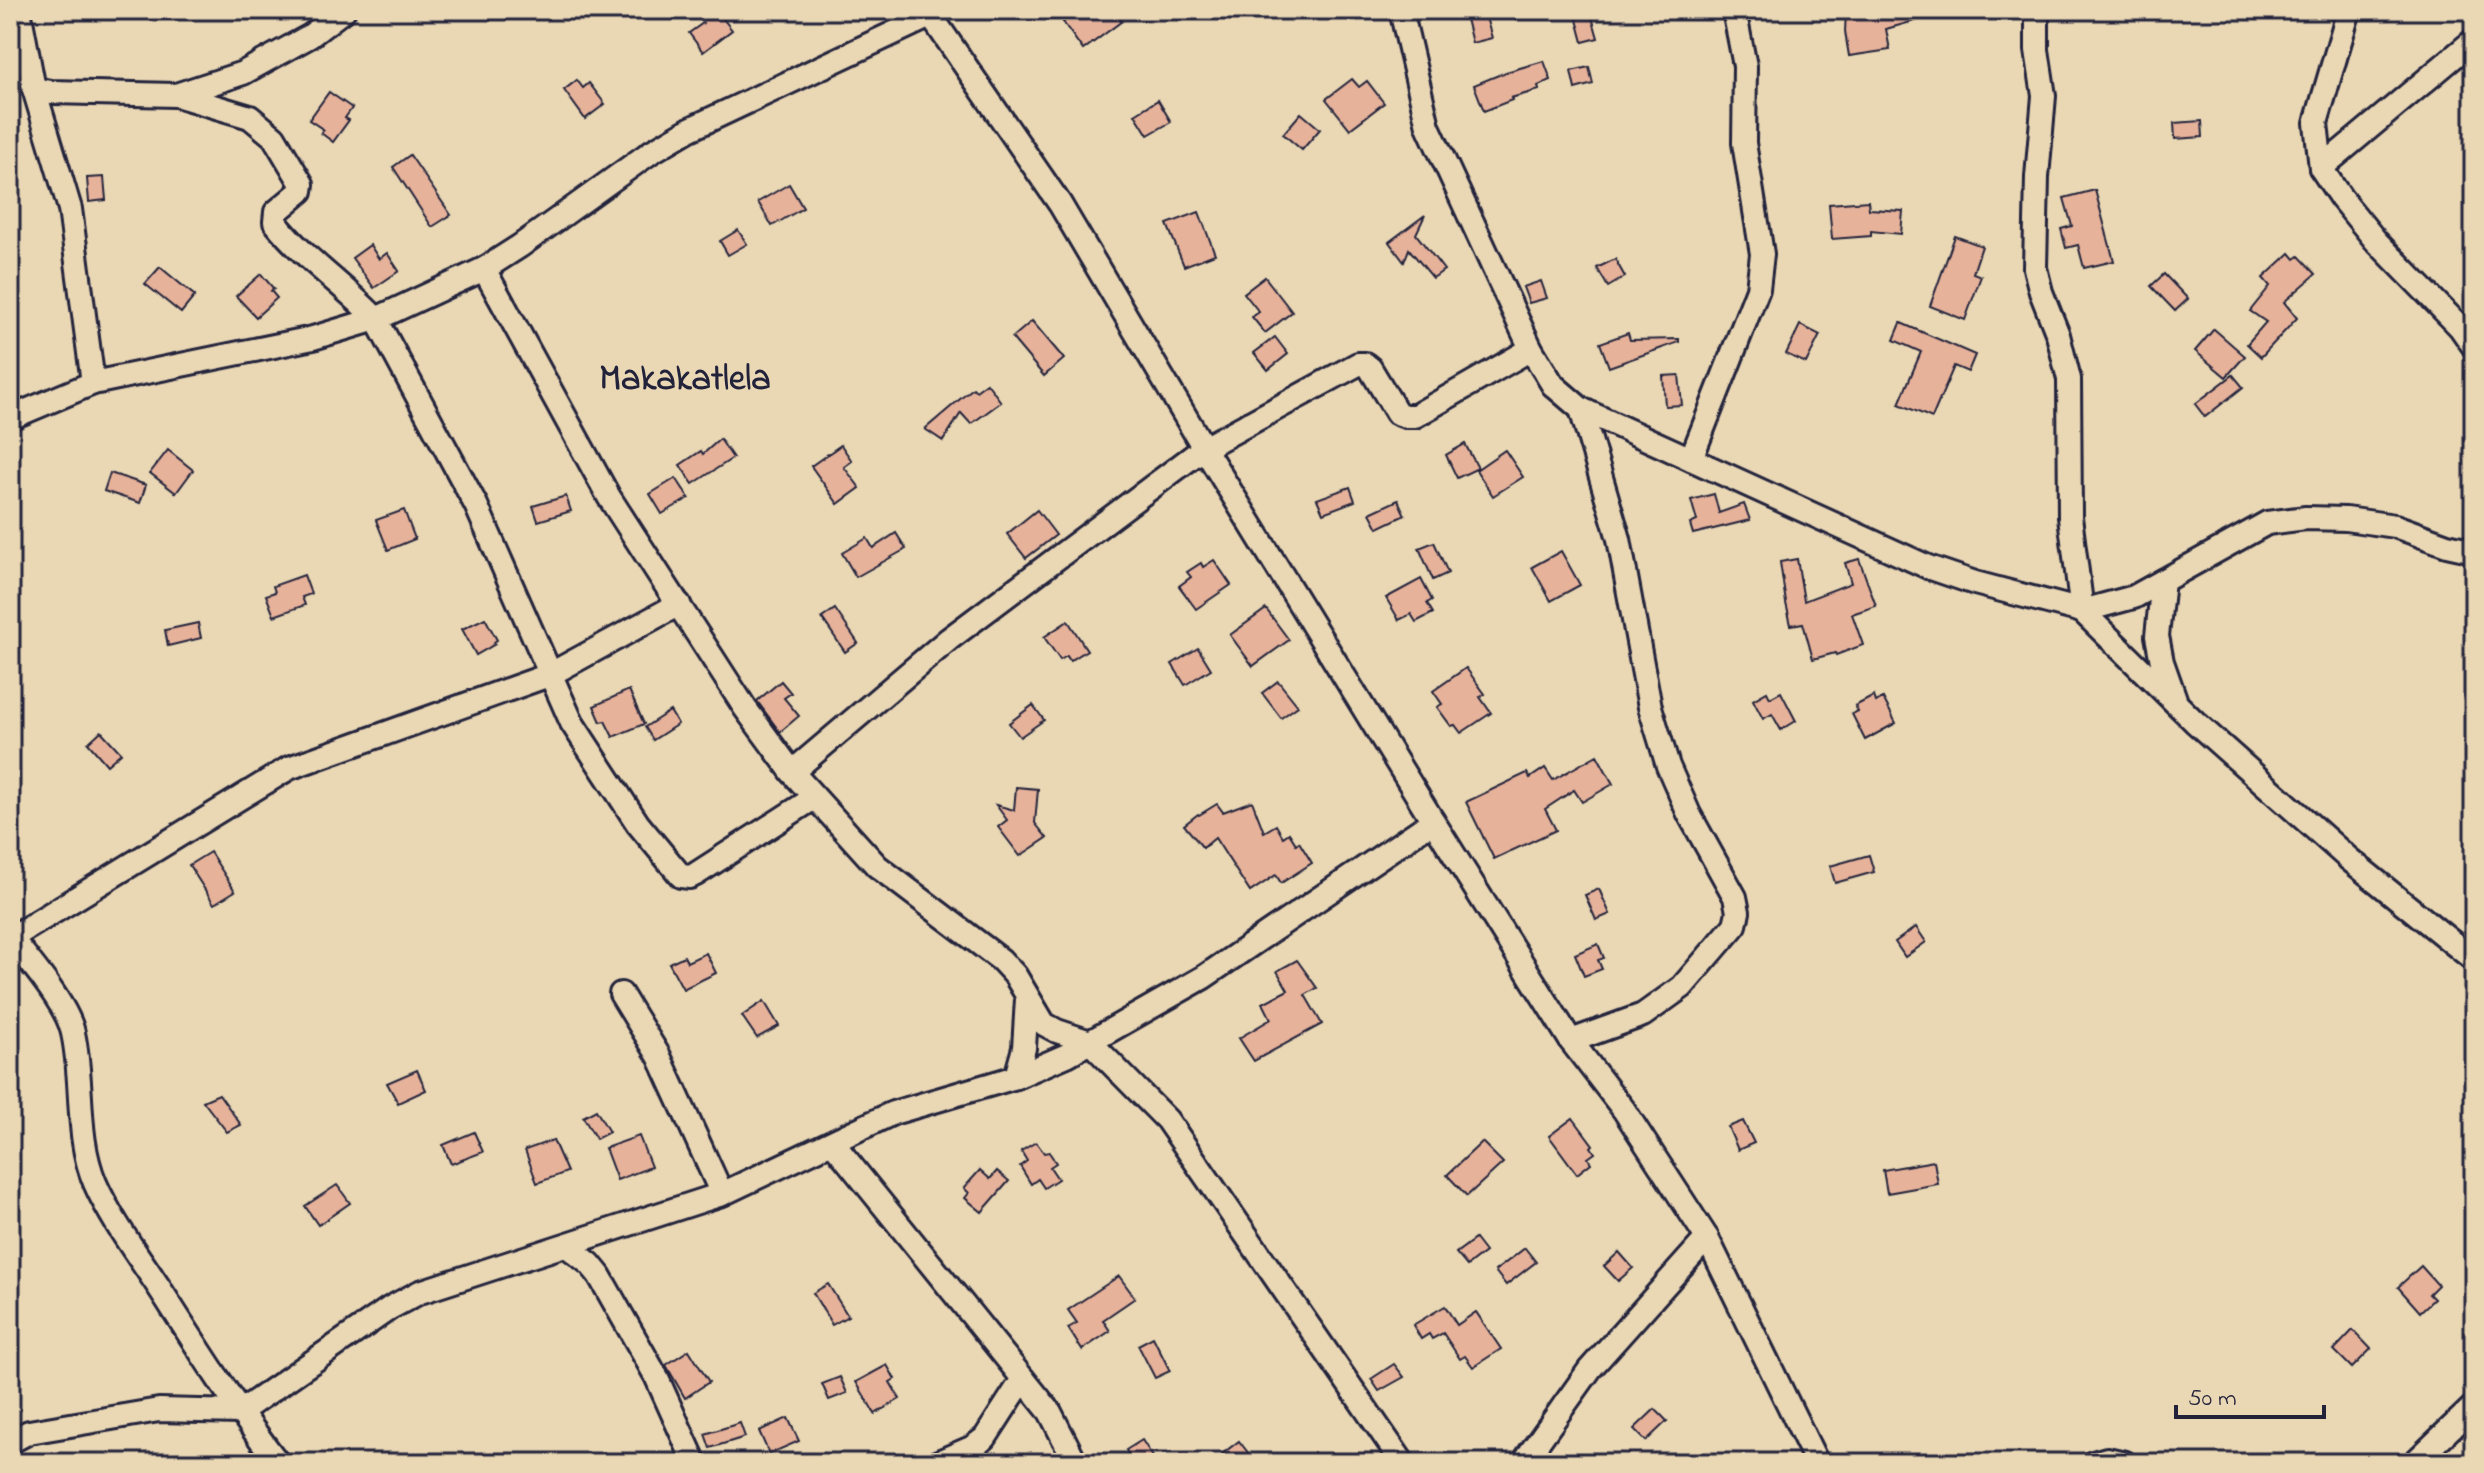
<svg xmlns="http://www.w3.org/2000/svg" width="2484" height="1473" viewBox="0 0 2484 1473" font-family="'Indie Flower',sans-serif">
<style>
.building{fill:#e7b29a;stroke:#22223b;stroke-width:2}
.lines{fill:none;stroke-linecap:round;stroke-linejoin:round}
.minor-casing{stroke:#22223b;stroke-width:28}
.minor{stroke:#ead8b5;stroke-width:22}
.labels{text-anchor:middle;dominant-baseline:central;stroke-width:6;stroke-linejoin:round;paint-order:stroke}
.district-label{font-size:36px;font-weight:bold;fill:#22223b;stroke:#ead8b5}
</style>
<rect width="100%" height="100%" fill="#ead8b5"/>
<filter id="ink" filterUnits="userSpaceOnUse"><feTurbulence type="fractalNoise" baseFrequency=".0125" numOctaves="2"/><feDisplacementMap in="SourceGraphic" scale="16" xChannelSelector="R" yChannelSelector="G"/><feConvolveMatrix kernelMatrix="1 2 1 2 8 2 1 2 1" color-interpolation-filters="sRGB"/></filter>
<g filter="url(#ink)">
<g class="building">
<polygon points="694,10 716,10 732,30 703,52 689,33 703,23"/>
<polygon points="1080,10 1114,10 1122,21 1083,50 1063,22"/>
<polygon points="1584,10 1590,10 1598,38 1583,42 1575,12"/>
<polygon points="1846,10 1935,10 1936,15 1886,29 1890,50 1849,56 1845,32"/>
<polygon points="1485,14 1492,38 1472,43 1466,19"/>
<polygon points="1544,61 1551,80 1538,86 1539,90 1511,98 1512,100 1484,111 1474,85 1506,72"/>
<polygon points="1589,67 1593,84 1575,89 1571,71"/>
<polygon points="1352,79 1359,87 1367,81 1384,103 1350,129 1326,99"/>
<polygon points="577,80 583,88 589,83 605,104 585,119 564,90"/>
<polygon points="329,92 352,108 345,118 349,120 333,142 321,133 324,130 309,120"/>
<polygon points="1158,100 1171,122 1148,135 1135,114"/>
<polygon points="1301,113 1320,129 1302,150 1283,134"/>
<polygon points="2202,121 2203,137 2175,139 2174,123"/>
<polygon points="410,155 451,215 432,227 393,167"/>
<polygon points="104,177 106,200 89,202 87,178"/>
<polygon points="789,184 803,208 772,226 758,202"/>
<polygon points="2095,190 2114,261 2084,268 2078,245 2066,248 2061,229 2072,226 2064,198"/>
<polygon points="1868,201 1869,209 1903,211 1901,234 1871,231 1871,236 1832,239 1829,204"/>
<polygon points="1199,212 1215,254 1184,266 1167,224"/>
<polygon points="1425,215 1416,234 1444,270 1433,278 1409,249 1404,262 1389,242"/>
<polygon points="738,230 747,244 728,255 720,241"/>
<polygon points="1955,236 1982,246 1973,273 1981,276 1965,320 1930,306"/>
<polygon points="370,245 379,259 387,253 399,271 374,288 352,258"/>
<polygon points="2290,253 2295,259 2299,256 2316,274 2284,302 2297,318 2261,357 2247,344 2266,322 2250,311 2270,286 2263,278"/>
<polygon points="1615,259 1625,277 1608,287 1597,268"/>
<polygon points="160,267 195,296 181,313 145,284"/>
<polygon points="261,274 274,289 271,291 277,298 256,317 236,296"/>
<polygon points="2164,274 2188,299 2175,311 2151,286"/>
<polygon points="1265,277 1292,312 1265,333 1252,317 1259,312 1244,293"/>
<polygon points="1541,281 1547,298 1529,303 1523,287"/>
<polygon points="1032,321 1064,359 1044,376 1012,338"/>
<polygon points="1901,323 1975,355 1968,372 1954,366 1932,418 1899,404 1921,352 1894,340"/>
<polygon points="1800,325 1820,335 1806,363 1786,354"/>
<polygon points="2214,329 2245,356 2226,377 2195,351"/>
<polygon points="1628,333 1630,340 1679,339 1679,342 1609,367 1600,343"/>
<polygon points="1275,337 1288,354 1268,370 1254,353"/>
<polygon points="1679,375 1682,405 1665,406 1663,376"/>
<polygon points="2233,375 2243,387 2205,417 2195,404"/>
<polygon points="987,383 1001,402 971,424 961,413 943,441 925,429 973,388 976,391"/>
<polygon points="720,439 733,458 693,484 680,465 701,451 703,454"/>
<polygon points="1465,444 1478,468 1457,478 1446,455"/>
<polygon points="841,445 852,461 844,467 860,488 838,504 811,466"/>
<polygon points="168,450 193,470 176,493 150,473"/>
<polygon points="1505,450 1523,477 1493,496 1476,470"/>
<polygon points="110,473 146,485 140,503 104,491"/>
<polygon points="676,478 689,498 662,514 650,494"/>
<polygon points="1350,487 1355,501 1323,513 1317,499"/>
<polygon points="1714,494 1719,513 1744,504 1750,520 1693,534 1690,524 1697,521 1691,500"/>
<polygon points="566,496 571,511 538,521 533,506"/>
<polygon points="1398,500 1405,515 1378,528 1370,513"/>
<polygon points="404,510 415,539 388,550 376,520"/>
<polygon points="1037,510 1056,535 1026,558 1007,534"/>
<polygon points="896,533 906,549 856,577 842,553 867,538 873,548"/>
<polygon points="1434,542 1448,573 1433,580 1419,548"/>
<polygon points="1561,551 1580,585 1551,601 1532,567"/>
<polygon points="1797,559 1804,601 1851,583 1845,563 1859,559 1876,606 1852,614 1863,645 1836,655 1835,653 1813,659 1803,623 1791,625 1786,603 1780,562"/>
<polygon points="1214,560 1231,585 1196,609 1179,586 1191,577 1187,572 1201,563 1203,567"/>
<polygon points="304,575 311,594 302,597 305,605 274,616 266,595 275,592 273,586"/>
<polygon points="1421,579 1432,600 1427,603 1433,613 1416,622 1411,614 1399,620 1386,598"/>
<polygon points="835,609 858,643 845,652 822,618"/>
<polygon points="1266,609 1289,640 1253,666 1230,635"/>
<polygon points="485,618 497,640 494,642 495,644 476,655 462,629"/>
<polygon points="1068,621 1087,650 1070,661 1067,656 1060,660 1044,637"/>
<polygon points="198,623 201,638 168,646 165,630"/>
<polygon points="1198,648 1211,669 1185,685 1172,664"/>
<polygon points="1466,668 1485,694 1480,697 1491,713 1461,733 1455,725 1451,726 1437,707 1442,704 1433,691"/>
<polygon points="781,681 791,693 784,698 799,716 780,732 757,701"/>
<polygon points="1278,681 1298,706 1281,718 1262,693"/>
<polygon points="629,690 644,724 613,737 605,721 601,722 594,706"/>
<polygon points="1767,692 1770,698 1781,692 1796,721 1781,730 1772,714 1763,719 1753,700"/>
<polygon points="1874,696 1876,702 1883,698 1896,723 1865,740 1852,714 1858,711 1855,706"/>
<polygon points="1033,705 1044,720 1020,737 1009,723"/>
<polygon points="670,711 678,724 653,740 645,727"/>
<polygon points="101,731 121,753 107,765 88,743"/>
<polygon points="1597,755 1613,784 1582,802 1574,790 1545,809 1556,830 1494,859 1466,802 1527,773 1530,778 1545,768 1553,780"/>
<polygon points="1016,787 1038,789 1035,823 1047,838 1020,856 998,827 1007,820 996,805 1014,810"/>
<polygon points="1252,801 1264,832 1276,825 1283,837 1289,833 1296,844 1299,842 1312,863 1281,883 1276,875 1250,892 1215,838 1203,848 1184,825 1198,814 1199,815 1217,804 1223,812"/>
<polygon points="210,852 235,891 214,904 189,865"/>
<polygon points="1869,855 1874,872 1835,883 1830,866"/>
<polygon points="1599,889 1610,914 1596,920 1585,895"/>
<polygon points="1916,927 1926,942 1905,957 1895,942"/>
<polygon points="1598,944 1604,958 1598,960 1602,969 1584,976 1575,954"/>
<polygon points="706,953 716,973 683,989 669,963 684,956 687,962"/>
<polygon points="1297,960 1317,988 1305,995 1322,1024 1254,1061 1239,1038 1271,1019 1263,1003 1288,990 1277,971"/>
<polygon points="764,1001 779,1026 757,1038 742,1016"/>
<polygon points="417,1070 426,1090 398,1103 387,1083"/>
<polygon points="219,1094 241,1125 227,1132 203,1101"/>
<polygon points="596,1110 609,1132 596,1139 583,1117"/>
<polygon points="1573,1118 1593,1145 1591,1147 1595,1153 1588,1158 1591,1163 1577,1174 1549,1136"/>
<polygon points="1743,1121 1754,1143 1738,1150 1728,1127"/>
<polygon points="474,1132 483,1152 451,1164 443,1145"/>
<polygon points="639,1136 651,1167 617,1180 605,1148"/>
<polygon points="553,1140 567,1172 537,1183 525,1150"/>
<polygon points="1036,1142 1044,1153 1049,1152 1056,1163 1050,1167 1058,1179 1044,1188 1038,1179 1031,1184 1020,1166 1027,1161 1021,1151"/>
<polygon points="1482,1142 1503,1163 1467,1196 1447,1175"/>
<polygon points="1934,1161 1938,1184 1887,1193 1883,1170"/>
<polygon points="980,1170 990,1179 997,1171 1009,1181 982,1212 965,1198 969,1193 964,1188"/>
<polygon points="337,1185 350,1203 318,1225 305,1206"/>
<polygon points="1475,1239 1485,1252 1467,1266 1456,1253"/>
<polygon points="1525,1248 1536,1262 1506,1285 1495,1271"/>
<polygon points="1619,1252 1633,1268 1618,1281 1604,1266"/>
<polygon points="2421,1266 2438,1285 2429,1294 2434,1299 2420,1312 2398,1287"/>
<polygon points="1119,1276 1135,1298 1103,1320 1110,1331 1082,1350 1068,1328 1077,1323 1068,1310"/>
<polygon points="828,1284 848,1316 832,1325 813,1293"/>
<polygon points="1445,1306 1457,1325 1476,1312 1501,1349 1473,1367 1465,1356 1460,1359 1443,1333 1432,1339 1429,1334 1421,1339 1413,1325"/>
<polygon points="2353,1330 2371,1349 2352,1368 2334,1350"/>
<polygon points="1153,1337 1170,1371 1155,1378 1138,1345"/>
<polygon points="689,1350 709,1382 685,1398 666,1365"/>
<polygon points="1394,1364 1404,1377 1379,1391 1371,1379"/>
<polygon points="887,1365 895,1379 890,1382 900,1399 875,1414 856,1382"/>
<polygon points="840,1377 847,1393 829,1400 822,1384"/>
<polygon points="1655,1409 1667,1421 1646,1441 1634,1429"/>
<polygon points="788,1418 799,1441 769,1454 759,1431"/>
<polygon points="740,1423 745,1437 710,1448 705,1434"/>
<polygon points="1142,1440 1157,1463 1133,1463 1126,1450"/>
<polygon points="1239,1441 1256,1463 1228,1463 1222,1454"/>
</g>
<g class="lines">
<defs>
<g id="minor">
<polyline points="19,10 34,89 70,209 93,383"/>
<polyline points="927,10 1060,204 1204,448 1433,821 1571,1041 1624,1110 1707,1238 1817,1463"/>
<polyline points="1401,10 1428,126 1531,349 1553,385 1581,409 1928,567 1975,583 2082,611 2134,597 2267,523 2306,518 2346,519 2395,526 2447,545 2474,551"/>
<polyline points="2037,10 2037,50 2044,96 2037,177 2035,268 2041,292 2058,335 2069,379 2070,517 2082,611 2195,722 2349,859 2474,960"/>
<polyline points="2349,10 2316,123 2321,168 2341,198 2376,241 2460,327 2474,347"/>
<path d="M 34,89 L 51,92 L 176,95 L 250,117 L 274,137 L 302,184 L 301,191 L 276,212 L 275,222 C 304,259 344,285 376,319 L 476,505 L 572,723 L 638,824 L 681,876 L 690,877 L 696,874 L 814,798"/>
<polyline points="176,95 243,73 310,36 344,10"/>
<polyline points="2321,168 2474,40"/>
<polyline points="484,269 609,497 745,708 792,772 877,866 1001,960 1015,975 1044,1024 1057,1031 1090,1042 1167,1120 1403,1463"/>
<polyline points="10,418 93,383 313,338 376,319 484,269 520,246 651,152 690,129 932,15"/>
<polyline points="1691,459 1758,289 1762,254 1744,143 1745,66 1734,10"/>
<polyline points="2163,581 2157,636 2162,662 2175,699"/>
<polyline points="792,772 949,639 1204,448 1358,364 1365,364 1370,368 1397,413 1405,416 1415,416 1531,349"/>
<path d="M 10,937 C 28,959 68,1006 73,1033 C 84,1082 75,1136 95,1183 C 111,1220 140,1258 162,1292 C 199,1350 236,1408 278,1463"/>
<polyline points="11,938 289,768 549,675 679,604"/>
<polyline points="621,994 659,1056 722,1194"/>
<polyline points="1571,1041 1643,1015 1682,987 1735,925 1738,912 1735,897 1689,814 1668,766 1650,707 1619,539 1581,409"/>
<polyline points="1016,1077 1024,1048 1027,999"/>
<polyline points="833,1143 1050,1412 1076,1463"/>
<polyline points="567,1246 590,1264 599,1275 656,1376 695,1463"/>
<polyline points="10,1442 29,1432 159,1410 240,1412 390,1308 420,1292 722,1194 893,1113 1016,1077 1067,1055 1204,977 1433,821"/>
<polyline points="936,1463 973,1447 985,1438 1023,1379"/>
<polyline points="1523,1463 1590,1369 1707,1238"/>
<polyline points="2093,1463 2107,1459 2125,1463"/>
<polyline points="2414,1463 2474,1406"/>
</g>
</defs>
<use href="#minor" class="minor-casing"/>
<use href="#minor" class="minor"/>
</g>
</g>
<g class="labels">
<g class="district-label">
<text x="685" y="380">Makakatlela</text>
</g>
</g>
<rect width="2484" height="1473" fill="none" stroke="#ead8b5" stroke-width="40"/>
<rect x="20" y="20" width="2444" height="1433" fill="none" stroke="#22223b" stroke-width="3" filter="url(#ink)"/>
<path d="M2176 1405v12h148v-12" fill="none" stroke="#22223b" stroke-width="4"/>
<text x="2188" y="1405" font-size="24" fill="#22223b" stroke="#ead8b5" stroke-width="6" paint-order="stroke">50 m</text>
</svg>
